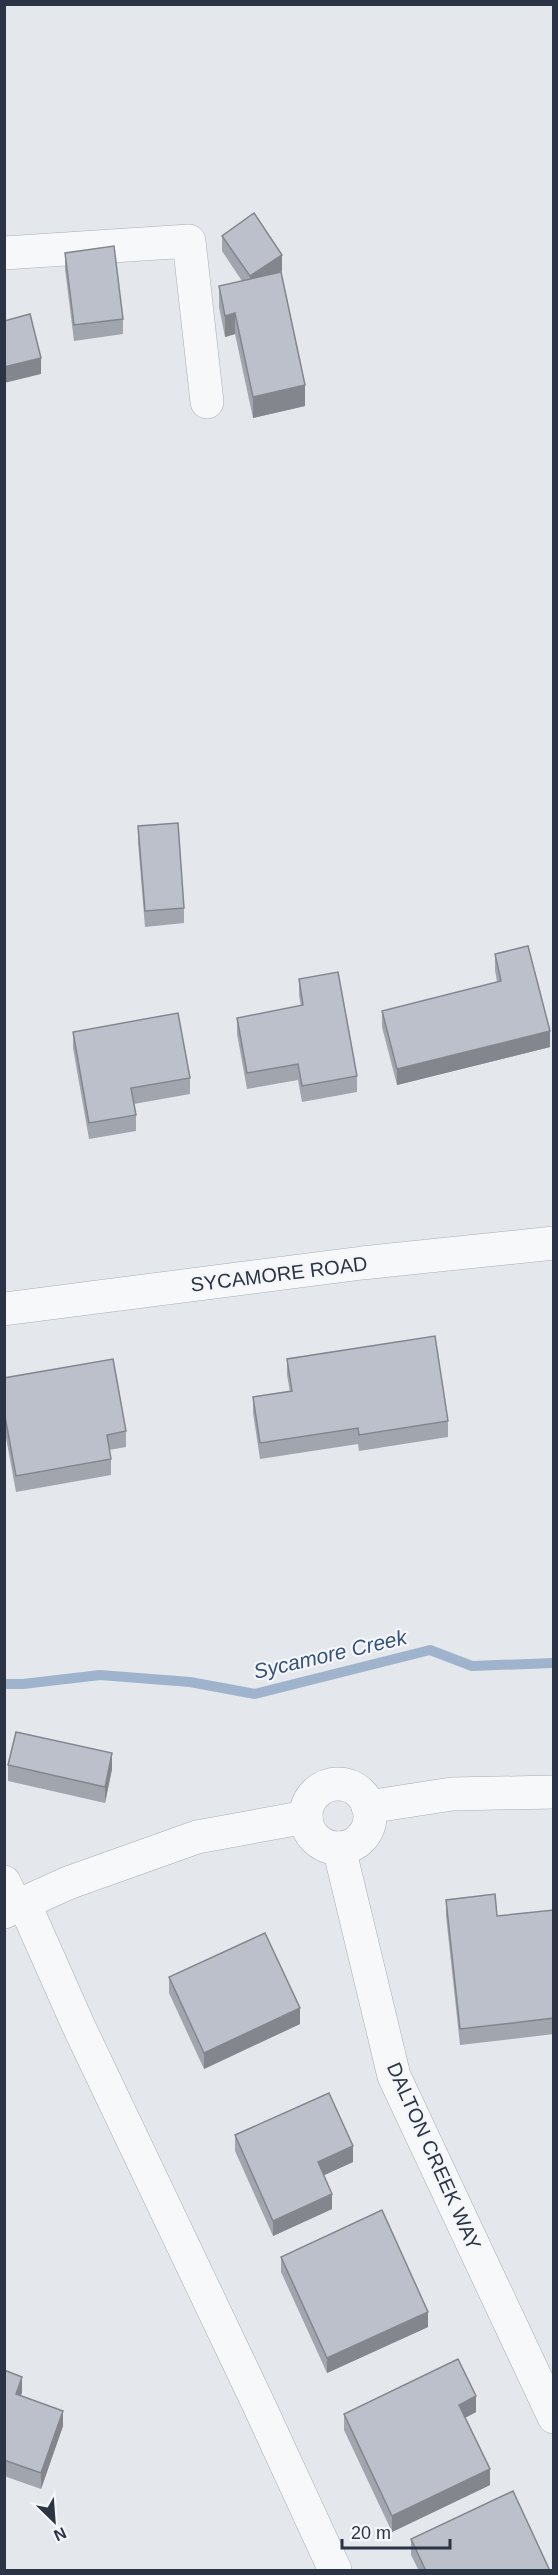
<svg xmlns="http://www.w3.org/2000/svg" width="558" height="2575" viewBox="0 0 558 2575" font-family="Arial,sans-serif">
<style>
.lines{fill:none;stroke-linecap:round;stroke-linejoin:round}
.stream{stroke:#9fb4cc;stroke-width:10}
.minor-casing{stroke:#a9aeb7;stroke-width:34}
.minor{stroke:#f7f8fa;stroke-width:33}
.wall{fill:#a1a5ae}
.shaded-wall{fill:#83868d}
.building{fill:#bbc0ca;stroke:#83868d;stroke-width:1.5}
.labels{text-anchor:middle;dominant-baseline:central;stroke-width:4.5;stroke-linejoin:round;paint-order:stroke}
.street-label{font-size:20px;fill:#2b3445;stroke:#f4f6f9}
.water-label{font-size:21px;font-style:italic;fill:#34527a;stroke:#f4f6f9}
</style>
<rect width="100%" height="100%" fill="#e4e7ec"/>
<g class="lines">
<polyline class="stream" points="4,1684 23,1684 100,1675 190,1682 255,1694 430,1650 472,1666 554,1663"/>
<defs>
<g id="minor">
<polyline points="4,253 189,241 207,402"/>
<polyline points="4,1309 362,1263 554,1243"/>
<circle cx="338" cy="1816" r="32"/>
<polyline points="368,1807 452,1794 554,1792"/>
<polyline points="339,1848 394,2076 554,2417"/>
<polyline points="4,1882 16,1907"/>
<polyline points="24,1903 79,2027 258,2403 335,2570"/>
<polyline points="4,1912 68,1883 197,1837 306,1817"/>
</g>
</defs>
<use href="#minor" class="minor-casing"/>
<use href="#minor" class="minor"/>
</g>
<g class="wall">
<polygon points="222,236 282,271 280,272 305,406 253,418 235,334 225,337 219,307 219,286 242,281 222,251"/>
<polygon points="65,253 123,319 123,334 74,341 65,269"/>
<polygon points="138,826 184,908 184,923 145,927 138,842"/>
<polygon points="495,954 550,1047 397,1085 382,1027 382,1011 497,982 495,970"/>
<polygon points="299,979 357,1076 357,1092 302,1102 298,1080 247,1089 237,1034 237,1018 301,1006 299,995"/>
<polygon points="73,1032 190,1078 190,1094 134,1104 136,1115 136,1131 89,1139 73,1048"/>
<polygon points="287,1359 448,1421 448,1437 359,1451 358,1444 260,1459 253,1413 253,1397 290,1392 287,1375"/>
<polygon points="4,1378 126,1431 126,1447 109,1450 111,1459 111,1475 16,1492 4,1427"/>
<polygon points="8,1765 112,1769 105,1803 8,1781"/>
<polygon points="446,1900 497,1916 554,1910 554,2034 460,2045 446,1916"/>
<polygon points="169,1977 300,2024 204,2069 169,1993"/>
<polygon points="235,2135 353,2162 324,2175 332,2209 273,2236 235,2151"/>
<polygon points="281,2257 428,2327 327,2373 281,2272"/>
<polygon points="4,2370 22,2392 21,2396 63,2426 41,2489 4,2476"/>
<polygon points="476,2412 465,2418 490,2485 392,2532 344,2430 344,2414"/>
<polygon points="411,2539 550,2571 419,2571 411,2555"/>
</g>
<g class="shaded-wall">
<polygon points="282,255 282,271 250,292 250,276"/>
<polygon points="235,313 235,334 225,337 225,316"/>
<polygon points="41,358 41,374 4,383 4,367"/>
<polygon points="305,385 305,406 253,418 253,397"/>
<polygon points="550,1031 550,1047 397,1085 397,1069"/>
<polygon points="112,1753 112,1769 105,1803 105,1787"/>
<polygon points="300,2008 300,2024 204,2069 204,2053"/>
<polygon points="353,2146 353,2162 318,2178 318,2162"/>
<polygon points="332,2194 332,2209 273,2236 273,2221"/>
<polygon points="428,2312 428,2327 327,2373 327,2358"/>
<polygon points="22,2377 22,2392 16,2410 16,2394"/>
<polygon points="476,2396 476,2412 459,2421 459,2405"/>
<polygon points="63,2411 63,2426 41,2489 41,2473"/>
<polygon points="490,2469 490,2485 392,2532 392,2516"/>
</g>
<g class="building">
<polygon points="254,213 282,255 250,276 222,236"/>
<polygon points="114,246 123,319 74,325 65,253"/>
<polygon points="281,272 305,385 253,397 235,313 225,316 219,286"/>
<polygon points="30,314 41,358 4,367 4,321"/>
<polygon points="178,823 184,908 145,911 138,826"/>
<polygon points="528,946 550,1031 397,1069 382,1011 501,981 495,954"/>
<polygon points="338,972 357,1076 302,1086 298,1064 247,1073 237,1018 303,1005 299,979"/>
<polygon points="178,1013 190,1078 131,1088 136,1115 89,1123 73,1032"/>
<polygon points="435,1336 448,1421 359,1435 358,1428 260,1443 253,1397 292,1391 287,1359"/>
<polygon points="113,1359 126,1431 107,1435 111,1459 16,1476 4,1411 4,1378"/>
<polygon points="16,1732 112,1753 105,1787 8,1765"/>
<polygon points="495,1894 497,1916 554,1910 554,2018 460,2029 446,1900"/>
<polygon points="265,1933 300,2008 204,2053 169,1977"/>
<polygon points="329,2093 353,2146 318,2162 332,2194 273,2221 235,2135"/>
<polygon points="382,2210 428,2312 327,2358 281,2257"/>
<polygon points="458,2359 476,2396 459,2405 490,2469 392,2516 344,2414"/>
<polygon points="4,2370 22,2377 16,2394 63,2411 41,2473 4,2460"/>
<polygon points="513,2491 550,2571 426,2571 411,2539"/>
</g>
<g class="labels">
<g class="street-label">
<text transform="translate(279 1274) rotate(-7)">SYCAMORE ROAD</text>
<text transform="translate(434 2156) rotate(66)">DALTON CREEK WAY</text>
</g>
<g class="water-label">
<text transform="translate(330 1654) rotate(-13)">Sycamore Creek</text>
</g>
</g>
<rect width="558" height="2575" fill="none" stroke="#2b3445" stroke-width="12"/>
<g transform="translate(54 2521) rotate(155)" stroke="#f4f6f9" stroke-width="4.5" paint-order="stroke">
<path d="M0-4.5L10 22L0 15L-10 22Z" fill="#2b3445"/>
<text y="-9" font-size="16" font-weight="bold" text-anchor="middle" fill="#2b3445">N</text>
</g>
<path d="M342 2539v9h108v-9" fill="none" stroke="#2b3445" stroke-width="3"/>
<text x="351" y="2539" font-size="18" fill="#2b3445" stroke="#f4f6f9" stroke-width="4.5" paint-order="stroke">20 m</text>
</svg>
